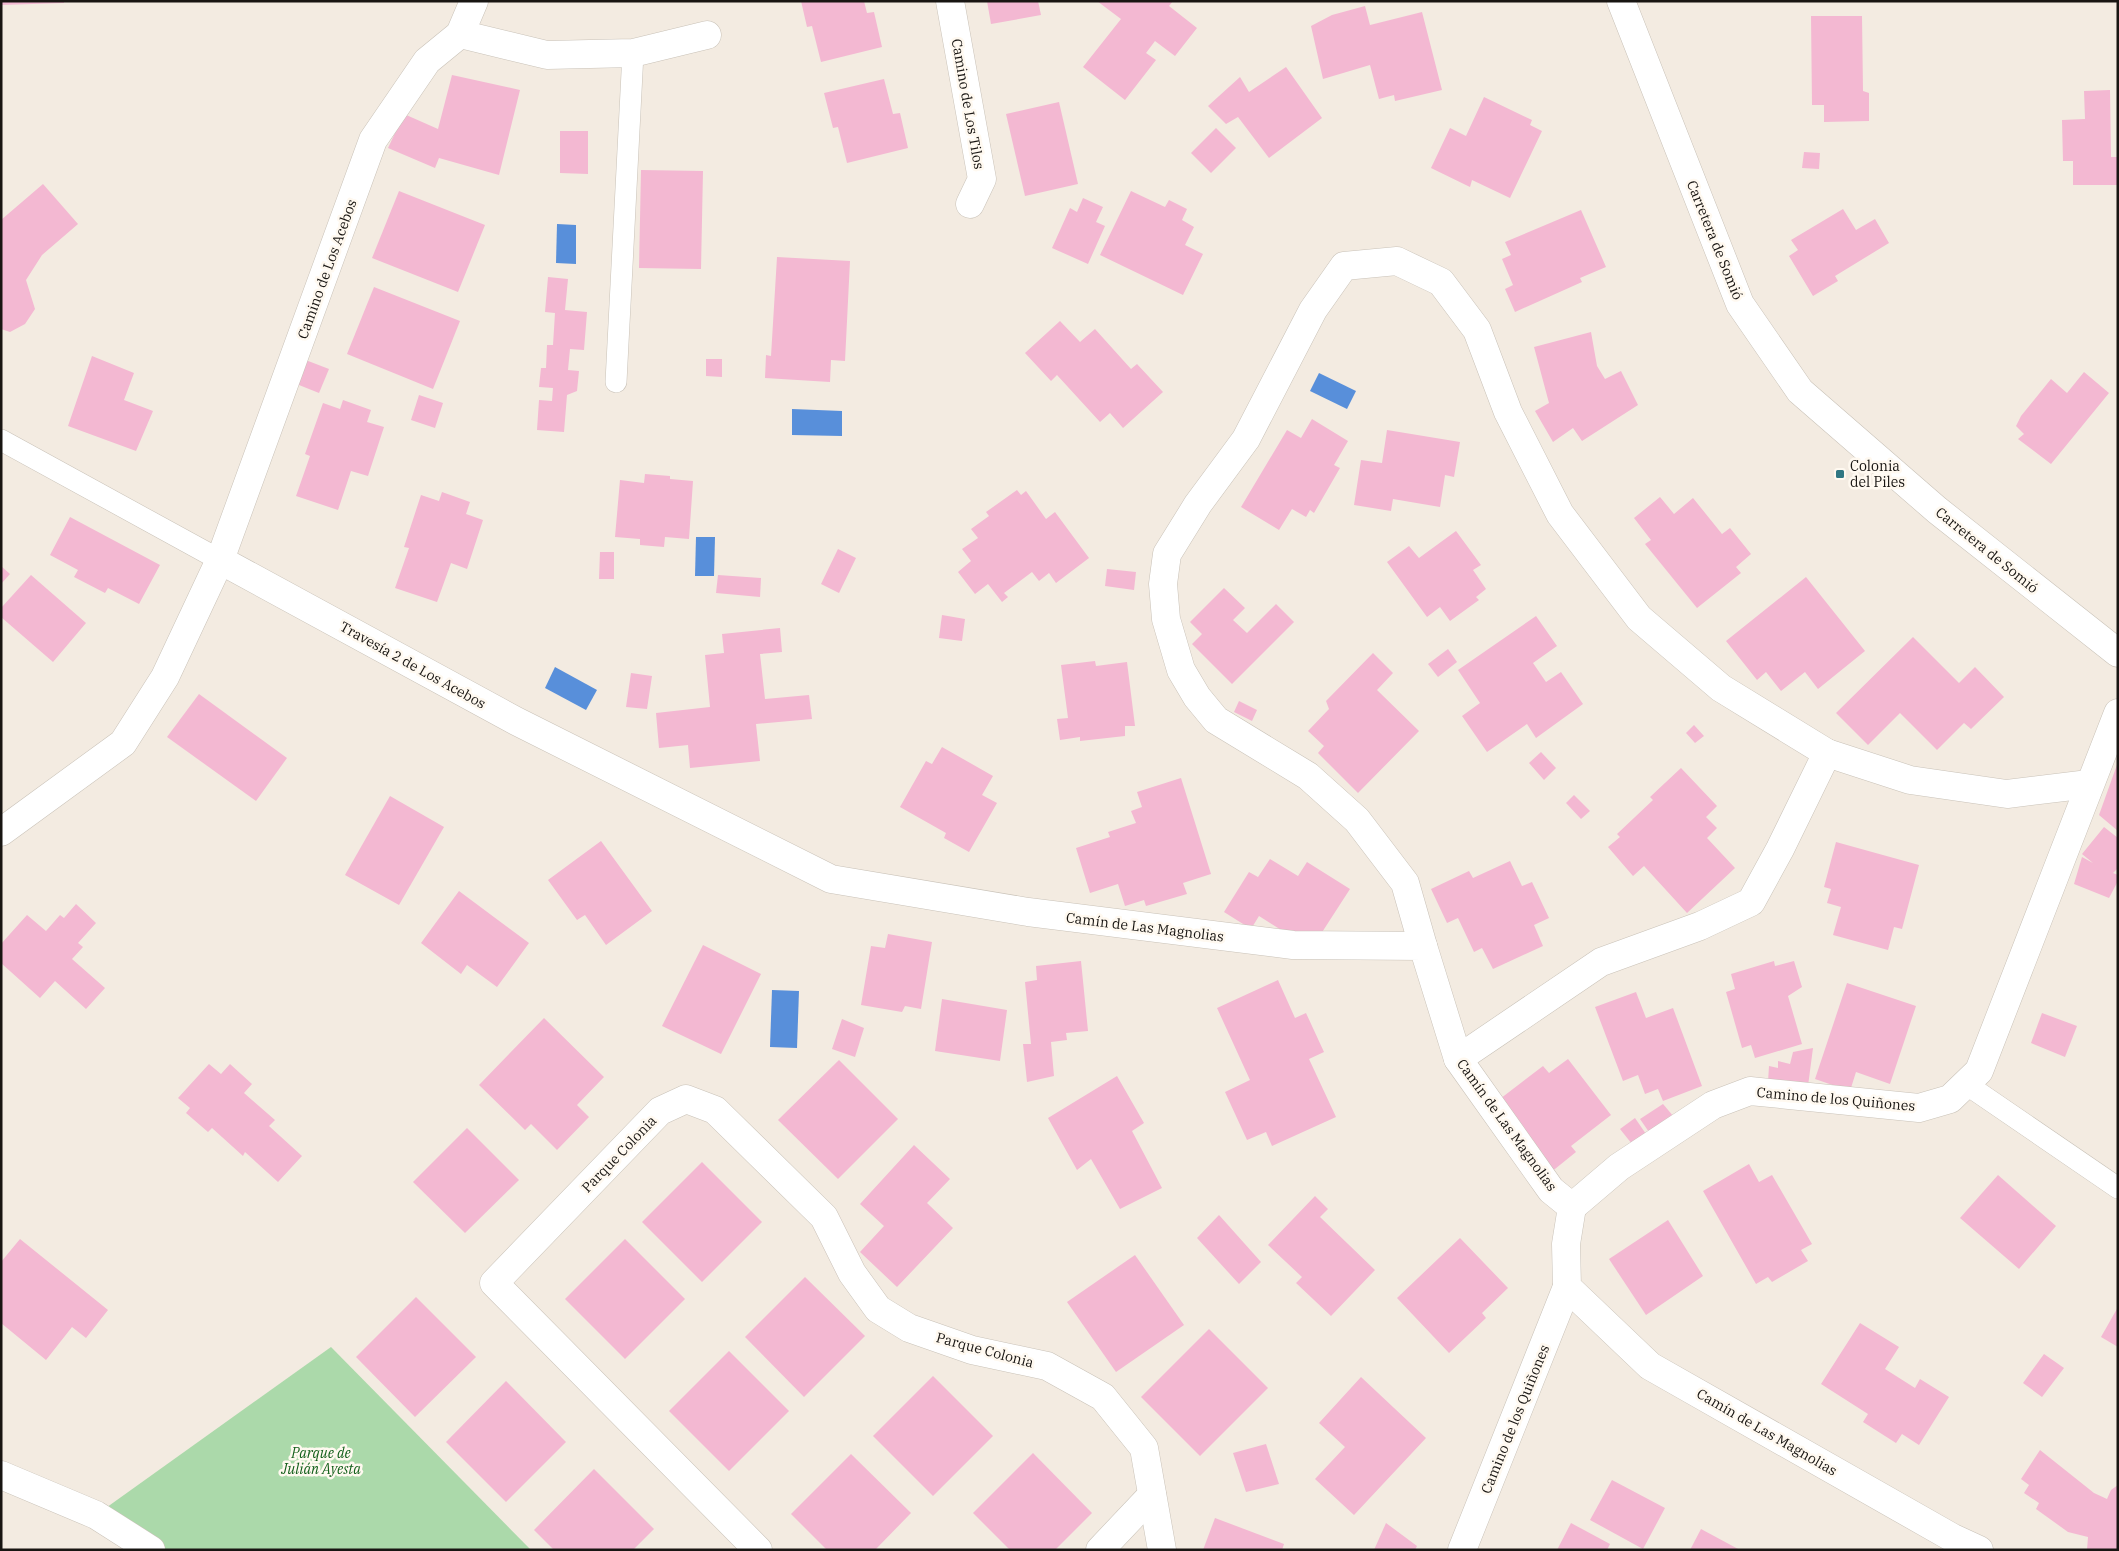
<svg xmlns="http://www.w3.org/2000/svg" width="2119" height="1551" viewBox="0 0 2119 1551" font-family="'IBM Plex Serif',serif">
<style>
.green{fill:#abd9aa}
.water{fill:#588fda}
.building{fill:#f3b8d2}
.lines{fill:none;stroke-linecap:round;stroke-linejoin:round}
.service-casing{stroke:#c9c2b8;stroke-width:22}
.minor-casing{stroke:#c9c2b8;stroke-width:29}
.tertiary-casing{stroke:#c9c2b8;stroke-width:29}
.service{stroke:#fff;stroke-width:21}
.minor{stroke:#fff;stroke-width:28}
.tertiary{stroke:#fff;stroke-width:28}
.poi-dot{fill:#307783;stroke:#fff9f0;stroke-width:2}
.labels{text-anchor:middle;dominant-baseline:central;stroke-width:5;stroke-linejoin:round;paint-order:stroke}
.street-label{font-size:14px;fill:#181512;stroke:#fff9f0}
.poi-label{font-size:14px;fill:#181512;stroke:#fff9f0;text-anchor:start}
.park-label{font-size:14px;font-style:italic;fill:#115e19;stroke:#fff9f0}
</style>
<rect width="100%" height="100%" fill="#f3ebe1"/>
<polygon class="green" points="331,1347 531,1550 151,1550 96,1515"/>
<g class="water">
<polygon points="557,224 576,225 576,264 556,263"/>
<polygon points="1319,373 1356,391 1347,409 1310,391"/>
<polygon points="792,409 842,411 842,436 792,435"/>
<polygon points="696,537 715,537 714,576 695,576"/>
<polygon points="555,667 597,690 586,710 545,688"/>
<polygon points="772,990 799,991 797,1048 770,1047"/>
</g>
<g class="building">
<polygon points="1,1 64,1 64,3 1,5"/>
<polygon points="801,1 864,1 867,13 874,12 882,47 821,62 812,26 807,27"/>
<polygon points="987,1 1038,1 1041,15 991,24"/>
<polygon points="1097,1 1173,1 1169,6 1197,28 1175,56 1155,41 1146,53 1156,60 1125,100 1083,67 1121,19"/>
<polygon points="1365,6 1370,25 1422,12 1442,90 1395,101 1394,95 1379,99 1370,65 1323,79 1311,26 1332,15"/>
<polygon points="1811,16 1862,16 1863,91 1869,93 1869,121 1824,122 1824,105 1812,105"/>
<polygon points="1286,67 1322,118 1269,158 1238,117 1226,124 1208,106 1240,77 1249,92"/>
<polygon points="452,75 520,90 499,175 439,158 435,168 388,148 404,114 438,129"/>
<polygon points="884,79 893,114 900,113 908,148 847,163 838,127 833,128 824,93"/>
<polygon points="2110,90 2111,157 2118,157 2118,185 2073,185 2073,161 2063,161 2062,120 2085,119 2084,91"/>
<polygon points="1484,97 1532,120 1530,125 1542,131 1510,198 1472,180 1470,187 1431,168 1450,128 1466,136"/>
<polygon points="1059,102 1078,184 1025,196 1006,114"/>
<polygon points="1216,128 1236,148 1211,173 1191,153"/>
<polygon points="560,131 588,131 588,174 560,173"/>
<polygon points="1804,152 1820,153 1819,169 1802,168"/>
<polygon points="641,170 703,171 701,269 639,268"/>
<polygon points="43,184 78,224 42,255 26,280 35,309 25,324 10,332 1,329 1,220"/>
<polygon points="399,191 485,225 458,292 372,258"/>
<polygon points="1131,191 1165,207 1169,200 1187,209 1182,220 1194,227 1185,245 1203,254 1183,295 1100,255"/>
<polygon points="1083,198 1103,207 1096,222 1105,226 1088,264 1052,248 1070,208 1077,212"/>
<polygon points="1843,209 1856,230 1875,219 1889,243 1835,276 1838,281 1813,296 1789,256 1798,250 1791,240"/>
<polygon points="1581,210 1606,267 1580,278 1582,282 1515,312 1505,289 1513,285 1502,259 1511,255 1505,242"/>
<polygon points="777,257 850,261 845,361 831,360 830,382 765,378 766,355 771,356"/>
<polygon points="548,277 568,279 565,310 587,312 584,350 570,349 568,370 579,371 577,391 567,395 564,432 537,430 539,400 552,401 553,388 539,387 541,368 546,368 547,345 553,345 555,313 545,312"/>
<polygon points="374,287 460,321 433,389 347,354"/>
<polygon points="1060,321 1080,342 1095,329 1131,369 1137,364 1163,392 1123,428 1110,413 1100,422 1057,375 1051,381 1025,353"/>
<polygon points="1591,332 1597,366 1605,379 1621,371 1638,405 1582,441 1573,428 1553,442 1535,411 1549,403 1534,347"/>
<polygon points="92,356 134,373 124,400 153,411 136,451 68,426"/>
<polygon points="303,359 329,369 319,393 294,383"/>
<polygon points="706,359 722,359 722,377 706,376"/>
<polygon points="2084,372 2109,393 2051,464 2018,439 2024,434 2016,426 2021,416 2051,379 2067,393"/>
<polygon points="419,395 443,403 435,428 411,420"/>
<polygon points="343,400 371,410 367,422 384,427 368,476 351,471 338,510 296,496 310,456 305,454 323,403 340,409"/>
<polygon points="1312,419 1348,441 1334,465 1340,468 1314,513 1310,510 1306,517 1292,509 1279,530 1241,507 1287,430 1301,438"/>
<polygon points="1387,430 1460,442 1454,477 1445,475 1440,507 1393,499 1391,511 1354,505 1361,460 1382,463"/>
<polygon points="645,474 670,476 670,479 693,481 689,539 665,537 664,547 640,545 640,539 615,537 620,480 644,483"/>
<polygon points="1017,490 1021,495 1026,491 1046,519 1055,512 1089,558 1056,583 1049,573 1039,581 1032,572 1004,593 1008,597 1002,602 988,584 975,594 958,572 971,561 962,549 978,538 971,529 989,516 986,512"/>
<polygon points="442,492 470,502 466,514 483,520 467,569 451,563 437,602 395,588 409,548 404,547 421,495 439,501"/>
<polygon points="1660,497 1674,514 1693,498 1722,534 1730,528 1751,554 1736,567 1741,573 1697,608 1645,544 1651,540 1634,518"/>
<polygon points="70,517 160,565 139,604 108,588 105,593 74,577 78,570 50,555"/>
<polygon points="1456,531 1481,565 1473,570 1486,589 1476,597 1479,600 1450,621 1440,607 1427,617 1387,562 1409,546 1419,558"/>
<polygon points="838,549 856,558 839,593 821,584"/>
<polygon points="600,552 614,552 614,579 599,579"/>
<polygon points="1,566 10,574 1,584"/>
<polygon points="1107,569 1136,572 1134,590 1105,586"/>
<polygon points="31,575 86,623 53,662 1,617 1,608"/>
<polygon points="718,575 761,578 760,597 716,593"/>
<polygon points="1806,577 1865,651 1818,689 1805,672 1781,691 1766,672 1757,680 1726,641"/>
<polygon points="1224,588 1245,608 1233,620 1247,633 1276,604 1294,622 1232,684 1192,644 1202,634 1190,622"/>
<polygon points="942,615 965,619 962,641 939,638"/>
<polygon points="1536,616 1557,646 1533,663 1546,682 1561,672 1583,704 1536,738 1527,724 1487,752 1462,716 1480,703 1458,670"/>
<polygon points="780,628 782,652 760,654 765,699 809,695 812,719 756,724 760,761 690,768 688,745 659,748 656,713 710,707 705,655 724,653 722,634"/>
<polygon points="1913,637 1959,683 1975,667 2004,697 1971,729 1964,723 1937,750 1900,713 1868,745 1836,713"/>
<polygon points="1448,649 1457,662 1438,677 1428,664"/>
<polygon points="1373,653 1393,673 1377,690 1419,731 1358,793 1318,753 1324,746 1308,731 1329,709 1326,701"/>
<polygon points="1095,661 1096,666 1127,662 1135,726 1125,726 1125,736 1080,741 1080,737 1060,740 1057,719 1068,718 1061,665"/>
<polygon points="631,673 652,676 647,709 626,707"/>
<polygon points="199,694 287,758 256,801 167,737"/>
<polygon points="1239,701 1257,710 1252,721 1234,712"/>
<polygon points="1694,725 1704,736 1695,743 1686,733"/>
<polygon points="942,747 993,776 982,795 997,803 969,852 944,838 946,833 900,807 926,761 932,764"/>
<polygon points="1541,752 1556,768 1544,780 1529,763"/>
<polygon points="2118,762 2118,831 2099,815"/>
<polygon points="1681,768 1717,806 1706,817 1717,828 1707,838 1735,868 1687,913 1644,866 1633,876 1608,847 1620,837 1617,834 1653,800 1650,797"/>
<polygon points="1181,778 1211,874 1183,883 1187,894 1146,906 1144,900 1125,906 1118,884 1090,893 1076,848 1110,837 1108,832 1136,823 1131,811 1142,807 1137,792"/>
<polygon points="1574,795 1590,811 1581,819 1566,803"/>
<polygon points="390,796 444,827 399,905 345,875"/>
<polygon points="2104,827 2118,838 2118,868 2113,873 2118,875 2118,881 2109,898 2074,884 2082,857 2093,863 2082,854"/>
<polygon points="601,841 652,911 606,945 585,915 577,920 548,880"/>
<polygon points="1836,842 1919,865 1902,929 1894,927 1888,950 1833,935 1841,907 1827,903 1831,889 1824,887"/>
<polygon points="1270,859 1298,876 1307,862 1350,889 1317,940 1299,941 1259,916 1251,929 1224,912 1249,872 1258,877"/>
<polygon points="1510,861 1522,886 1532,882 1549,918 1534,925 1543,946 1493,969 1482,948 1474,952 1458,918 1447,923 1431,889 1469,871 1473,878"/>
<polygon points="459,891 529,943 497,987 467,965 461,974 421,943"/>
<polygon points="76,904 96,923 78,943 83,947 72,959 105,988 86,1009 55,981 40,998 1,963 1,944 27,915 46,931 60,915 64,918"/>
<polygon points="888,934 932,942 921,1009 905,1006 902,1012 861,1005 871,946 885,948"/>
<polygon points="703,945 761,974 721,1054 662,1026"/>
<polygon points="1081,961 1088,1031 1066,1033 1067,1040 1051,1042 1054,1076 1027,1082 1023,1044 1031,1044 1025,982 1037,980 1036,966"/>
<polygon points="1774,961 1775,966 1794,961 1802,987 1788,996 1802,1044 1755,1058 1751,1045 1742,1048 1726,992 1735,989 1731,974"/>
<polygon points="1278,980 1295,1018 1306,1013 1324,1052 1309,1059 1336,1117 1272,1146 1266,1132 1247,1140 1225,1092 1250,1080 1217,1008"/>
<polygon points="1847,983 1916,1006 1890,1084 1856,1072 1850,1091 1815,1079"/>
<polygon points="1636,992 1646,1018 1673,1008 1702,1086 1663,1101 1658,1089 1645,1094 1638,1075 1623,1081 1595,1007"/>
<polygon points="942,999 1007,1010 1000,1061 935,1051"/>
<polygon points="2042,1013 2077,1026 2065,1057 2031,1043"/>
<polygon points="544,1018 604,1077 577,1105 589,1117 557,1150 531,1124 525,1130 479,1085"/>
<polygon points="842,1019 864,1028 855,1057 832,1049"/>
<polygon points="1813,1048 1808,1086 1768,1082 1769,1066 1778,1068 1778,1061 1790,1064 1793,1052"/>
<polygon points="1568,1059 1611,1115 1571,1146 1576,1152 1550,1173 1496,1102 1543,1066 1549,1073"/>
<polygon points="839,1060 898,1119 838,1179 778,1120"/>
<polygon points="209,1064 221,1074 230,1064 252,1084 244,1093 275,1120 269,1126 302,1156 278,1182 245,1152 243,1156 212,1128 208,1132 186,1113 190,1108 178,1098"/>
<polygon points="1117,1076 1144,1123 1132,1131 1162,1188 1120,1209 1091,1159 1077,1170 1048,1118"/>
<polygon points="1663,1104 1674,1117 1651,1135 1640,1119"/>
<polygon points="1635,1118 1646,1134 1632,1144 1620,1129"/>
<polygon points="467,1128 519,1180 465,1233 413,1182"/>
<polygon points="914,1145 950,1179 927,1203 953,1228 897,1287 860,1252 884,1226 860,1204"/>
<polygon points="702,1162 762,1222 702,1282 642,1222"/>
<polygon points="1749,1164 1759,1182 1772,1175 1812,1244 1801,1250 1808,1261 1772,1282 1768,1277 1756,1284 1703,1191"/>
<polygon points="1998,1175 2056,1226 2019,1269 1960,1218"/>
<polygon points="1315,1196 1328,1209 1320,1217 1375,1270 1331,1316 1296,1283 1302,1277 1268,1245"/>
<polygon points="1219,1215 1261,1262 1239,1284 1197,1238"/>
<polygon points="1668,1220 1703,1276 1646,1315 1609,1259"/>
<polygon points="1460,1238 1508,1288 1482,1313 1486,1318 1449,1353 1397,1298"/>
<polygon points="20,1239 108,1310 86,1338 72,1327 46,1360 1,1323 1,1262"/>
<polygon points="625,1239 685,1299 625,1359 565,1299"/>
<polygon points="1135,1255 1184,1325 1116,1372 1067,1302"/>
<polygon points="805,1277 865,1336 804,1397 745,1337"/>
<polygon points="416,1297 476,1357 415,1417 356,1357"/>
<polygon points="2118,1307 2118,1347 2101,1337"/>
<polygon points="1860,1323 1899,1347 1885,1369 1915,1388 1920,1379 1949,1397 1919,1445 1902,1434 1896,1443 1863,1422 1868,1414 1821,1384"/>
<polygon points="1209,1329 1268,1388 1200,1456 1141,1397"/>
<polygon points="729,1351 789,1411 729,1471 669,1411"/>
<polygon points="2044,1354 2064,1368 2042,1397 2023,1383"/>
<polygon points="933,1376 993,1436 933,1496 873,1436"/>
<polygon points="1361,1377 1426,1438 1354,1515 1315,1479 1345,1447 1319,1423"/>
<polygon points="506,1381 566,1442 506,1502 446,1442"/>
<polygon points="1266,1444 1279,1484 1246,1492 1233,1453"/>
<polygon points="2040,1450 2094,1493 2107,1499 2111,1490 2118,1485 2118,1550 2087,1550 2088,1537 2068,1532 2036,1509 2039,1503 2024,1493 2029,1485 2021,1479"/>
<polygon points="1033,1453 1092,1513 1055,1550 1010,1550 973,1513"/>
<polygon points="851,1454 911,1513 875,1550 827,1550 791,1514"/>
<polygon points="594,1469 654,1529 633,1550 554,1550 534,1530"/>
<polygon points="1612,1480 1665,1508 1643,1549 1590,1520"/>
<polygon points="1215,1518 1284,1544 1282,1550 1203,1550"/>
<polygon points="1386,1523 1417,1546 1415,1550 1374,1550"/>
<polygon points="1571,1523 1610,1544 1607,1550 1557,1550"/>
<polygon points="1701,1529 1740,1550 1690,1550"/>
</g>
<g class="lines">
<defs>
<g id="service">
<polyline points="616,382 633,53"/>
<polyline points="1,440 220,560"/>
<polyline points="1966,1084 2118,1188"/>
</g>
<g id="minor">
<polyline points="950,1 982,179 970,204"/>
<polyline points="460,34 547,55 633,53 707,35"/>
<polyline points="220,560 516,721 831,879 1028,912 1293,945 1423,946 1458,1059 1551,1190 1572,1207 1566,1244 1567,1287 1650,1366 1953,1538 1979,1550"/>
<polyline points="1827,753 1910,780 2007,794 2089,784"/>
<polyline points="1,832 123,743 165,677 220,560 373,140 427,61 460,34 474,1"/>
<polyline points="1423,946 1405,883 1357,820 1308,776 1216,720 1197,697 1181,670 1166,619 1163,584 1167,554 1198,504 1246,439 1313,310 1344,266 1397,261 1441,282 1477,330 1508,412 1560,514 1639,618 1721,688 1827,753 1780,849 1751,902 1700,926 1601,962 1458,1059"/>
<polyline points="1572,1207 1619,1167 1713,1105 1750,1091 1919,1108 1950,1099 1979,1071 2118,713"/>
<polyline points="758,1550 494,1283 660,1111 686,1099 715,1110 824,1217 852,1273 878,1309 909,1328 972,1350 1047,1366 1103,1397 1144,1448 1162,1550"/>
<polyline points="1100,1550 1152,1495"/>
<polyline points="1462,1550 1567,1287"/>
</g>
<g id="tertiary">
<polyline points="1621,1 1740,304 1800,391 1937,510 2118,653"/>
<polyline points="1,1475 96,1515 151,1550"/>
</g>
</defs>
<use href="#service" class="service-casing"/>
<use href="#minor" class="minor-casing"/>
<use href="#tertiary" class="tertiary-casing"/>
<use href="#service" class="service"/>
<use href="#minor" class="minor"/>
<use href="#tertiary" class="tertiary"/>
</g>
<rect class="poi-dot" x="1835" y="469" width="10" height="10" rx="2.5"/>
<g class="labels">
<g class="street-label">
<text transform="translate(968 104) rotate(80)">Camino de Los Tilos</text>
<text transform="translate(1715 240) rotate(68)">Carretera de Somió</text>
<text transform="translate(327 269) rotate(-70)">Camino de Los Acebos</text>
<text transform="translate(1987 550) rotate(39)">Carretera de Somió</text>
<text transform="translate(413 665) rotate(29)">Travesía 2 de Los Acebos</text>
<text transform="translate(1145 927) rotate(7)">Camín de Las Magnolias</text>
<text transform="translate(1836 1099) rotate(5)">Camino de los Quiñones</text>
<text transform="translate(1507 1125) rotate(54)">Camín de Las Magnolias</text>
<text transform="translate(619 1154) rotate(-46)">Parque Colonia</text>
<text transform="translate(985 1350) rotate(15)">Parque Colonia</text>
<text transform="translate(1515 1419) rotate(-68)">Camino de los Quiñones</text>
<text transform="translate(1767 1432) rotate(30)">Camín de Las Magnolias</text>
</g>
<g class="poi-label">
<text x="1850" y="466">Colonia<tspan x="1850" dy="16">del Piles</tspan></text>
</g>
<g class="park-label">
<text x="321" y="1453">Parque de<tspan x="321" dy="16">Julián Ayesta</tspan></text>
</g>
</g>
<rect width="2119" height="1551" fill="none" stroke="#181512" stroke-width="5"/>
</svg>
